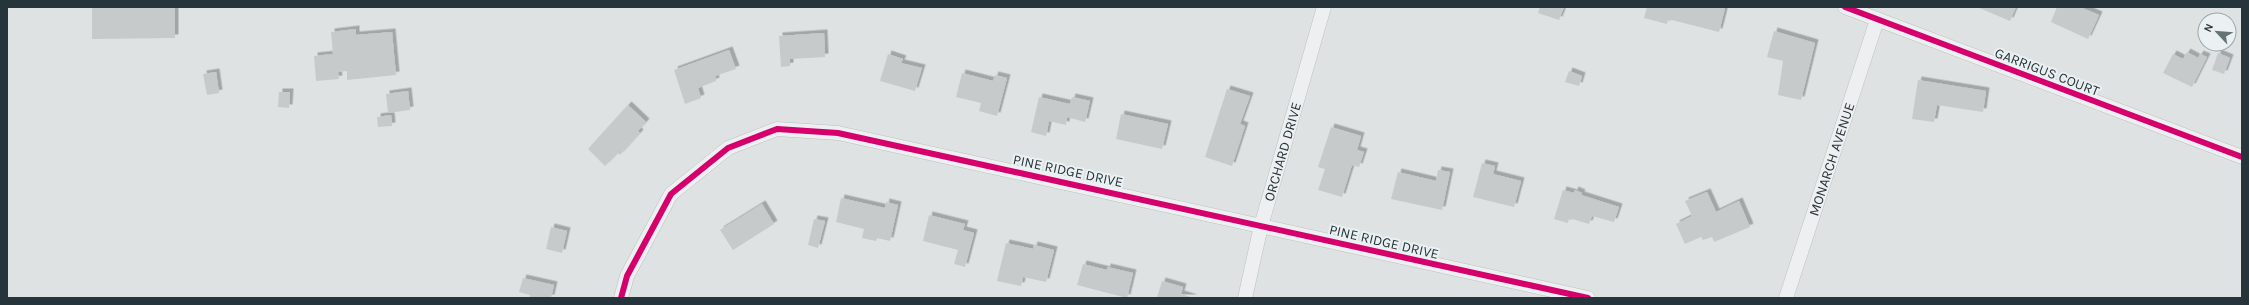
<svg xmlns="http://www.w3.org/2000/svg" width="2249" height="305" viewBox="0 0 2249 305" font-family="Karla,sans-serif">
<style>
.building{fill:#c6cacb;filter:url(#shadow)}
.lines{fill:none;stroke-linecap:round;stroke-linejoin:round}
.street-casing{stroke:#bcc0c1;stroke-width:15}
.street{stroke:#edeff0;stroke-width:14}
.cycleway-casing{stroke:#ebf1f3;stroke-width:8}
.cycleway{stroke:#d6006c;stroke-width:6}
.labels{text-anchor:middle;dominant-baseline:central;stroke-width:4;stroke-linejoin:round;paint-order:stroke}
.street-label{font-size:14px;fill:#26353b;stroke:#ebf1f3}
</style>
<defs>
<filter id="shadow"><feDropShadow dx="3.5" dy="-3.5" stdDeviation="0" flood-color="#0004"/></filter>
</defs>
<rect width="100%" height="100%" fill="#dee2e3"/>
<g class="building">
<polygon points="136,7 175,7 175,38 92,39 92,8"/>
<polygon points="1540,7 1564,7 1559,20 1538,13"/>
<polygon points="1647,7 1721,7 1725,8 1719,32 1668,19 1667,24 1644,18"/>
<polygon points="1977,7 2016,7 2010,21"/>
<polygon points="2057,7 2080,7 2099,15 2088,39 2051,22"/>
<polygon points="356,29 356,35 392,32 396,75 347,80 347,71 338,72 339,79 316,81 314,56 333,54 331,32"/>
<polygon points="1774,31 1815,43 1801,100 1778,95 1783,61 1767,57"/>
<polygon points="824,33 825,57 790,59 790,66 781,67 779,36"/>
<polygon points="729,50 736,69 715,76 716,81 698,88 701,98 685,104 674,70"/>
<polygon points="2187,52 2198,58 2200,54 2207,57 2192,87 2163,73 2173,54 2183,59"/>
<polygon points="2218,53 2230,58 2224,74 2212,70"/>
<polygon points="888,54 903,59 901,63 922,68 915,91 880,81"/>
<polygon points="1569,71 1582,76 1579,86 1565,82"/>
<polygon points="216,72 219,93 207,95 203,74"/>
<polygon points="962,73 993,81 995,75 1007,78 997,116 979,111 981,103 956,97"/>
<polygon points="1918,80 1986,91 1983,112 1937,105 1934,122 1912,119"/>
<polygon points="1227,89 1250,96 1240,124 1245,126 1232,166 1205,157"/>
<polygon points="408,91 410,110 388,113 386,94"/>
<polygon points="279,92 290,92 289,108 278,107"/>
<polygon points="1039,97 1070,104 1072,97 1090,101 1085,122 1067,117 1066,125 1049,121 1046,136 1031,132"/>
<polygon points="628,105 646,122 638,131 640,133 620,155 618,153 605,166 588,149"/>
<polygon points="1121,114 1168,124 1162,149 1116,139"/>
<polygon points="391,115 392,126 378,127 377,117"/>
<polygon points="1331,127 1361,136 1357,150 1364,152 1359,167 1352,165 1342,197 1318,190 1325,169 1318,167"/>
<polygon points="1482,163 1495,166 1493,174 1521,181 1514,207 1473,197"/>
<polygon points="1438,170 1450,172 1442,210 1391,199 1398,172 1436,181"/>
<polygon points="1563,190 1574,193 1575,190 1582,193 1581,195 1619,207 1614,222 1592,216 1589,224 1569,218 1568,223 1554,219"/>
<polygon points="1707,192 1716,212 1739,201 1750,227 1714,242 1712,237 1703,240 1701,237 1685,244 1676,224 1692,216 1685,201"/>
<polygon points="841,198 885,208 886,202 898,205 890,241 877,238 876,241 862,238 864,229 836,222"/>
<polygon points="762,204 774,224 733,250 720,230"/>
<polygon points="929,215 965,224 963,230 974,233 965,267 954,264 958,250 923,241"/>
<polygon points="814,219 825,221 818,248 808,245"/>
<polygon points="551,227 567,231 562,253 546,249"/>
<polygon points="1006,243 1033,249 1034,245 1054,250 1046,282 1023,277 1021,286 997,281"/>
<polygon points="1083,264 1107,270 1107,267 1133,273 1127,298 1077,285"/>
<polygon points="523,278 554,285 551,298 529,298 530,295 519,292"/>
<polygon points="1162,281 1183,287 1181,294 1194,298 1157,298"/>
</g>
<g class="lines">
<defs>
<g id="street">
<polyline points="1845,7 2242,157"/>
<polyline points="621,298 627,276 671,194 728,148 777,129 838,133 1588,298"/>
<path id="s1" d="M 1245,298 L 1261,226 L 1324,7"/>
<path id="s2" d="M 1786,298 L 1877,20"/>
</g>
</defs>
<use href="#street" class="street-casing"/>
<use href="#street" class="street"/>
<defs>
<g id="cycleway">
<polyline points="1845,7 2242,157"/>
<polyline points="621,298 627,276 671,194 728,148 777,129 838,133 1588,298"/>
</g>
</defs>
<use href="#cycleway" class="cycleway-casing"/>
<use href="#cycleway" class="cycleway"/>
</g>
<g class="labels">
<g class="street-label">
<text transform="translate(2047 72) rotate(21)">GARRIGUS COURT</text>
<text stroke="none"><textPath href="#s1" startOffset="151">ORCHARD DRIVE</textPath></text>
<text stroke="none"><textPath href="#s2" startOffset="146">MONARCH AVENUE</textPath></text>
<text transform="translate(1068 171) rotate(12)">PINE RIDGE DRIVE</text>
<text transform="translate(1384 242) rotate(13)">PINE RIDGE DRIVE</text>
</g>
</g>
<rect width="2249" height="305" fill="none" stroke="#26353b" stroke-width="16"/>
<g transform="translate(2217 32) rotate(296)"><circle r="19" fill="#ebf1f3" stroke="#9ca6a9"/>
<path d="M0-3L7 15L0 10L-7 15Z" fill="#667276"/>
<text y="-6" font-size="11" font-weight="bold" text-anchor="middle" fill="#26353b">N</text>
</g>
</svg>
